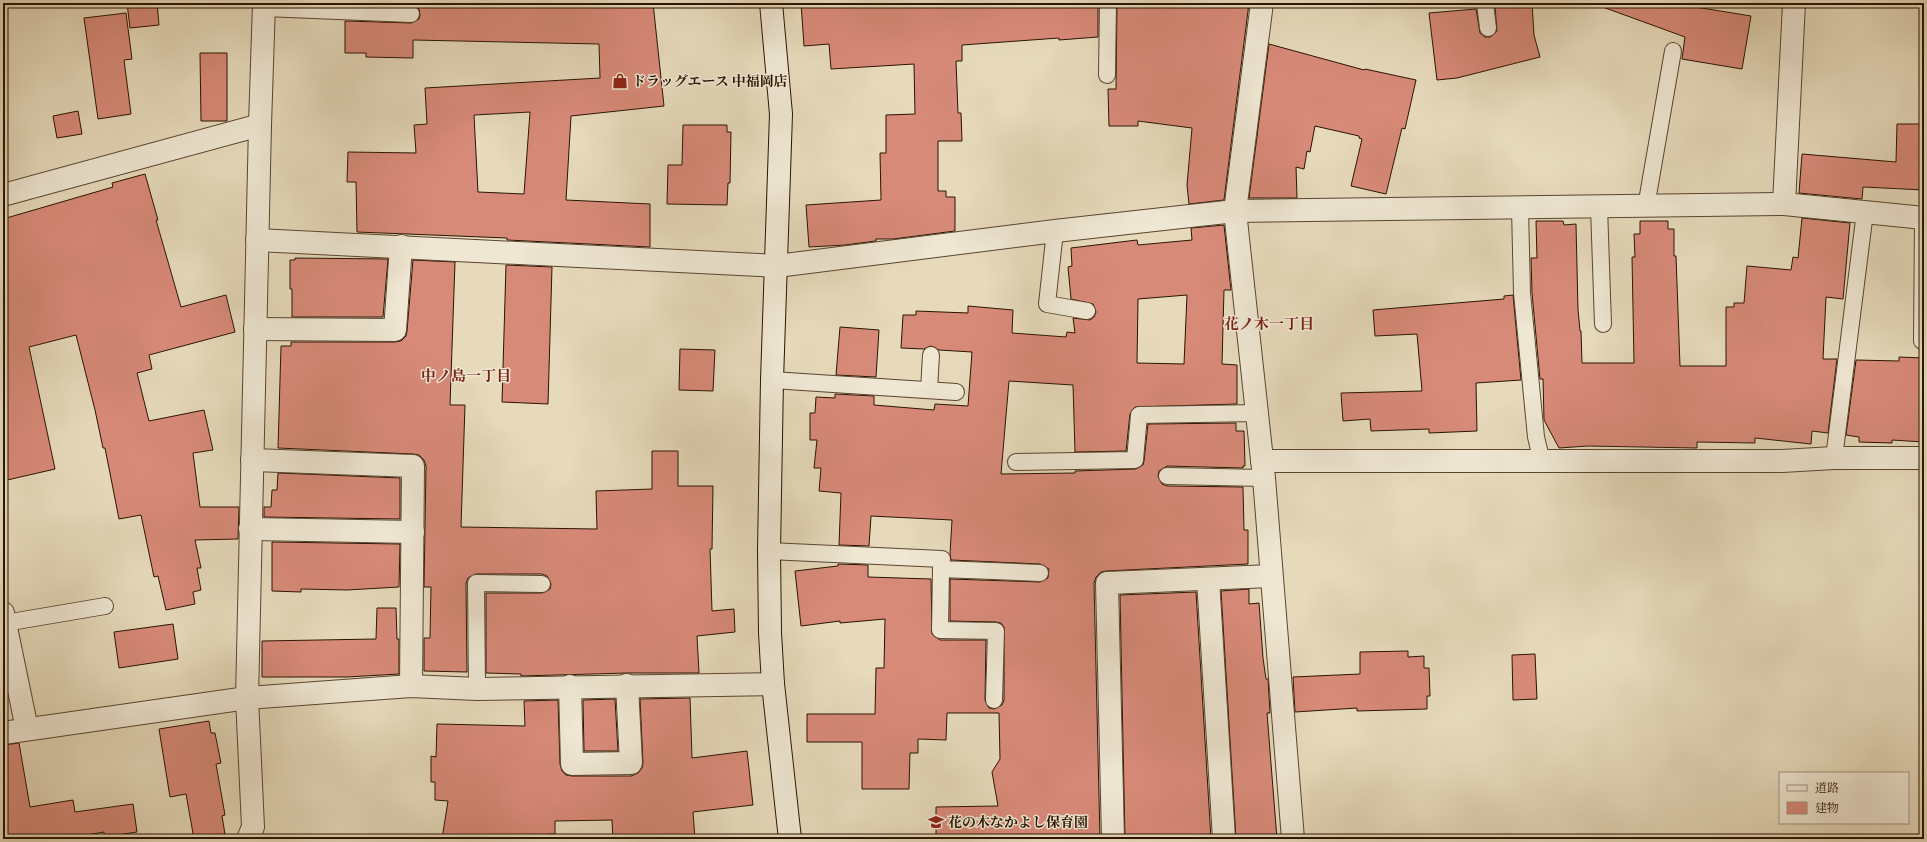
<svg xmlns="http://www.w3.org/2000/svg" width="1927" height="842" viewBox="0 0 1927 842" font-family="'IM FELL Great Primer','Noto Serif JP',serif">
<style>
.building{fill:#d88a79;stroke:#2a1300;fill-rule:evenodd}
.lines{fill:none;stroke-linecap:round;stroke-linejoin:round}
.lane-casing{stroke:#59452f;stroke-width:18}
.street-casing{stroke:#59452f;stroke-width:24}
.secondary-casing{stroke:#2a1300;stroke-width:24}
.lane{stroke:#efe7d3;stroke-width:16}
.street{stroke:#efe7d3;stroke-width:22}
.secondary{stroke:#efe7d3;stroke-width:22}
.labels{text-anchor:middle;dominant-baseline:central;stroke-width:3;stroke-linejoin:round;paint-order:stroke}
.poi-label{font-size:14px;font-weight:bold;fill:#2a1300;stroke:#efe7d3;text-anchor:start}
.neighbourhood-label{font-size:15px;font-weight:bold;fill:#7a1f14;stroke:#efe7d3}
</style>
<rect width="100%" height="100%" fill="#e6dabb"/>
<filter id="stains"><feTurbulence type="fractalNoise" baseFrequency=".005" numOctaves="4"/><feColorMatrix values="0 0 0 0 .2 0 0 0 0 .09 0 0 0 0 .02 0 0 0 .5 -.17"/></filter>
<radialGradient id="worn" r=".72"><stop offset=".6" stop-color="#630" stop-opacity="0"/><stop offset="1" stop-color="#630" stop-opacity=".3"/></radialGradient>
<g class="building">
<polygon points="127,3 157,3 159,25 130,28"/>
<path d="M 374,3 L 653,3 L 664,106 L 571,116 L 566,200 L 650,204 L 650,247 L 507,240 L 507,238 L 357,232 L 356,182 L 347,182 L 348,152 L 416,153 L 414,125 L 427,124 L 425,88 L 600,78 L 599,44 L 413,40 L 413,58 L 366,57 L 366,53 L 345,53 L 345,21 L 411,23 L 419,19 L 420,15 L 419,9 L 412,5 ZM 530,112 L 524,194 L 478,192 L 474,115 Z"/>
<polygon points="801,3 1098,3 1098,37 1059,40 1059,38 962,45 962,61 956,61 958,113 961,113 962,141 938,141 938,191 946,191 946,197 955,197 955,231 893,239 876,239 876,241 845,245 809,247 806,205 881,200 880,153 886,153 886,115 915,114 914,64 831,69 829,44 804,46"/>
<polygon points="1117,3 1249,3 1224,200 1189,204 1187,185 1192,128 1138,121 1138,126 1109,126 1108,89 1116,89"/>
<polygon points="1499,3 1532,3 1534,35 1540,57 1457,78 1437,80 1429,13 1476,9 1480,33 1485,37 1490,37 1497,31 1495,7 1499,7"/>
<polygon points="1601,3 1671,3 1751,16 1742,69 1682,59 1685,37 1600,6"/>
<polygon points="126,13 132,59 124,60 131,114 98,119 84,18"/>
<polygon points="1269,44 1364,70 1365,69 1416,80 1405,129 1402,128 1386,194 1351,186 1362,139 1359,138 1359,136 1315,126 1310,152 1307,151 1304,169 1296,167 1297,198 1249,198"/>
<polygon points="200,53 227,53 227,121 201,121"/>
<polygon points="78,111 82,134 57,138 53,116"/>
<polygon points="1897,124 1924,124 1924,190 1863,187 1862,199 1799,193 1802,154 1896,162"/>
<polygon points="683,125 727,125 727,132 731,132 730,183 728,183 727,205 667,204 668,165 682,165"/>
<polygon points="145,174 158,220 156,220 181,307 226,295 235,332 149,355 152,369 137,373 149,421 204,410 213,450 193,453 200,507 239,507 238,539 195,540 201,568 197,568 201,590 193,592 195,604 166,610 158,576 154,577 141,515 119,519 105,448 103,448 95,410 76,335 29,347 55,469 3,481 3,219 113,187 112,183"/>
<polygon points="1802,218 1850,223 1843,299 1826,297 1823,359 1837,359 1828,433 1812,431 1811,444 1755,438 1755,443 1697,442 1697,448 1588,446 1559,448 1544,420 1543,379 1540,379 1532,293 1531,258 1537,258 1536,221 1563,221 1564,225 1576,224 1578,309 1580,331 1581,331 1582,363 1634,363 1632,257 1635,257 1634,234 1640,234 1640,221 1668,221 1668,229 1674,229 1674,256 1676,256 1680,366 1726,366 1726,307 1734,307 1734,303 1744,303 1747,266 1791,270 1793,257 1798,258"/>
<path d="M 1224,225 L 1231,290 L 1224,290 L 1222,364 L 1237,365 L 1237,404 L 1135,407 L 1130,414 L 1126,451 L 1075,452 L 1073,385 L 1009,381 L 1001,474 L 1075,473 L 1075,471 L 1136,469 L 1143,465 L 1144,461 L 1148,424 L 1236,423 L 1236,431 L 1244,431 L 1245,466 L 1243,466 L 1243,468 L 1167,466 L 1159,471 L 1158,476 L 1162,484 L 1167,486 L 1243,487 L 1244,530 L 1248,530 L 1248,564 L 1106,571 L 1101,572 L 1096,577 L 1094,583 L 1100,839 L 936,839 L 936,807 L 998,806 L 992,772 L 1000,759 L 999,713 L 947,713 L 946,740 L 918,739 L 918,753 L 910,753 L 909,789 L 862,789 L 862,742 L 807,742 L 807,714 L 875,714 L 876,668 L 884,668 L 885,619 L 840,623 L 840,621 L 801,626 L 795,571 L 838,566 L 838,564 L 868,565 L 868,577 L 931,579 L 932,634 L 940,640 L 986,640 L 985,700 L 989,708 L 994,709 L 1002,705 L 1004,700 L 1004,627 L 1001,623 L 996,622 L 950,621 L 950,579 L 1040,582 L 1048,578 L 1049,569 L 1040,564 L 951,560 L 950,554 L 952,520 L 871,516 L 869,546 L 839,545 L 841,493 L 819,491 L 821,468 L 814,468 L 817,440 L 810,440 L 810,413 L 815,413 L 816,397 L 835,398 L 835,394 L 874,396 L 874,405 L 934,410 L 935,404 L 968,406 L 972,352 L 939,350 L 931,346 L 924,349 L 901,348 L 903,315 L 916,315 L 916,311 L 968,313 L 968,306 L 1013,310 L 1012,333 L 1066,337 L 1067,332 L 1075,333 L 1073,318 L 1090,320 L 1094,317 L 1096,312 L 1093,304 L 1071,299 L 1068,267 L 1072,266 L 1071,248 L 1137,240 L 1138,245 L 1192,240 L 1191,228 ZM 1187,295 L 1184,364 L 1137,363 L 1138,299 Z"/>
<polygon points="295,258 388,259 383,317 292,317 292,289 290,289 290,260 295,260"/>
<polygon points="413,260 455,262 450,405 465,405 461,527 597,529 596,491 652,489 652,451 678,451 678,486 713,486 712,549 710,549 712,611 734,609 735,632 697,636 699,673 627,673 521,676 521,674 486,673 486,593 542,593 550,589 551,584 547,576 542,574 476,574 468,578 466,583 467,672 424,671 424,638 430,638 431,587 424,587 426,466 424,460 419,455 413,454 278,448 281,346 291,346 291,342 395,342 401,341 406,336 407,331"/>
<polygon points="506,265 552,267 548,404 502,402"/>
<polygon points="1513,295 1521,380 1476,383 1477,431 1429,433 1429,429 1371,431 1370,419 1343,421 1341,393 1422,391 1417,334 1375,336 1373,310 1504,299 1504,296"/>
<polygon points="840,327 879,330 876,377 836,375"/>
<polygon points="680,349 715,350 713,391 679,390"/>
<polygon points="1899,357 1924,358 1924,442 1892,440 1892,443 1859,442 1859,437 1846,435 1856,360 1899,361"/>
<polygon points="278,473 400,478 400,519 264,517 264,507 271,507 272,490 277,490"/>
<polygon points="272,542 400,544 399,587 347,590 301,589 301,592 272,591"/>
<polygon points="1249,589 1249,604 1259,603 1263,658 1266,679 1268,679 1270,713 1267,713 1277,839 1236,839 1221,591"/>
<polygon points="1196,592 1211,839 1125,839 1120,595"/>
<polygon points="377,608 396,608 397,639 399,639 399,674 347,677 262,677 262,641 376,639"/>
<polygon points="173,624 178,659 119,668 114,632"/>
<polygon points="1408,651 1408,657 1424,656 1424,668 1429,668 1430,696 1427,696 1427,709 1357,711 1357,708 1295,712 1293,677 1360,674 1360,652"/>
<polygon points="1535,654 1537,699 1513,700 1512,655"/>
<polygon points="690,698 692,758 747,751 753,805 693,812 695,839 613,839 612,820 555,821 555,834 515,836 515,839 442,839 448,801 435,800 435,782 431,782 431,756 436,757 437,724 525,726 524,701 558,700 560,764 562,771 566,775 572,776 631,776 638,773 642,768 643,763 640,699"/>
<polygon points="615,699 618,751 584,751 583,700"/>
<polygon points="209,721 211,733 215,733 221,763 216,764 225,815 222,816 225,834 194,839 186,794 170,797 159,729"/>
<polygon points="19,743 30,807 73,800 75,812 133,804 137,832 104,837 104,832 65,839 3,839 3,745"/>
</g>
<g class="lines">
<defs>
<g id="lane">
<polyline points="1485,3 1488,28"/>
<polyline points="264,8 411,14"/>
<polyline points="1107,75 1108,3"/>
<polyline points="1599,207 1603,324"/>
<polyline points="1646,207 1673,51"/>
<polyline points="1520,208 1522,293 1536,437 1542,462"/>
<polyline points="1055,231 1047,304 1087,311"/>
<polyline points="1922,341 1923,217"/>
<polyline points="772,380 956,392"/>
<polyline points="929,390 931,355"/>
<polyline points="1834,458 1865,212"/>
<polyline points="1016,462 1135,460 1139,415 1258,413"/>
<polyline points="1167,476 1264,478"/>
<polyline points="769,551 942,559 941,569 1040,573"/>
<polyline points="941,569 940,630 996,631 994,700"/>
<polyline points="5,623 105,606"/>
<polyline points="477,689 476,583 542,584"/>
</g>
<g id="street">
<polyline points="1262,3 1235,211 1264,478 1293,839"/>
<polyline points="3,195 260,125"/>
<polyline points="1784,204 1794,3"/>
<polyline points="257,240 777,266 1055,231 1235,211 1784,204 1924,218"/>
<polyline points="255,329 395,330 401,246"/>
<polyline points="252,460 413,466 411,686"/>
<polyline points="1262,461 1782,461 1834,458 1924,458"/>
<polyline points="250,529 413,532"/>
<polyline points="1208,579 1224,839"/>
<polyline points="3,613 27,729"/>
<polyline points="570,686 572,764 631,763 627,685"/>
<polyline points="3,733 247,698 411,686 477,689 773,684"/>
<polyline points="248,839 253,827 247,698 260,125 264,3"/>
<polyline points="1113,839 1107,583 1271,576"/>
</g>
<polyline id="secondary" points="771,3 781,114 772,380 769,551 770,633 773,684 790,839"/>
</defs>
<use href="#lane" class="lane-casing"/>
<use href="#street" class="street-casing"/>
<use href="#secondary" class="secondary-casing"/>
<use href="#lane" class="lane"/>
<use href="#street" class="street"/>
<use href="#secondary" class="secondary"/>
</g>
<defs>
<symbol id="shop-bare" viewBox="-9 -9 18 18"><path d="M-5-2.5h2.3a2.7 3.5 0 0 1 5.4 0H5L5.5 6h-11ZM-1.5-2.5h3a1.5 2.3 0 0 0-3 0Z" fill="#8f2418" stroke="#efe7d3" stroke-width="2.5" paint-order="stroke"/></symbol>
<symbol id="school-bare" viewBox="-9 -9 18 18"><path d="M0-5L7-2L0 1L-7-2ZM-4 1L0 2.5L4 1V4Q0 6-4 4Z" fill="#8f2418" stroke="#efe7d3" stroke-width="2.5" paint-order="stroke"/></symbol>
</defs>
<g fill-rule="evenodd">
<use href="#shop-bare" x="609" y="70" width="22" height="22"/>
<use href="#school-bare" x="925" y="811" width="22" height="22"/>
</g>
<g class="labels">
<g class="poi-label">
<text x="632" y="81">ドラッグエース 中福岡店</text>
<text x="948" y="822">花の木なかよし保育園</text>
</g>
<g class="neighbourhood-label">
<text x="1269" y="324">花ノ木一丁目</text>
<text x="466" y="376">中ノ島一丁目</text>
</g>
</g>
<rect width="1927" height="842" fill="none" stroke="#e6dabb" stroke-width="16"/>
<rect x="4" y="4" width="1919" height="834" fill="none" stroke="#2a1300" stroke-width="2"/>
<rect x="8" y="8" width="1911" height="826" fill="none" stroke="#2a1300"/>
<rect x="1779" y="772" width="130" height="52" fill="#efe7d3" stroke="#a0927f"/>
<rect x="1787" y="785" width="20" height="6" fill="#efe7d3" stroke="#a0927f"/>
<text x="1815" y="792" font-size="12" fill="#2a1300">道路</text>
<rect x="1787" y="802" width="20" height="12" fill="#d88a79" stroke="#a0927f"/>
<text x="1815" y="812" font-size="12" fill="#2a1300">建物</text>
<rect width="100%" height="100%" filter="url(#stains)"/>
<rect width="100%" height="100%" fill="url(#worn)"/>
</svg>
